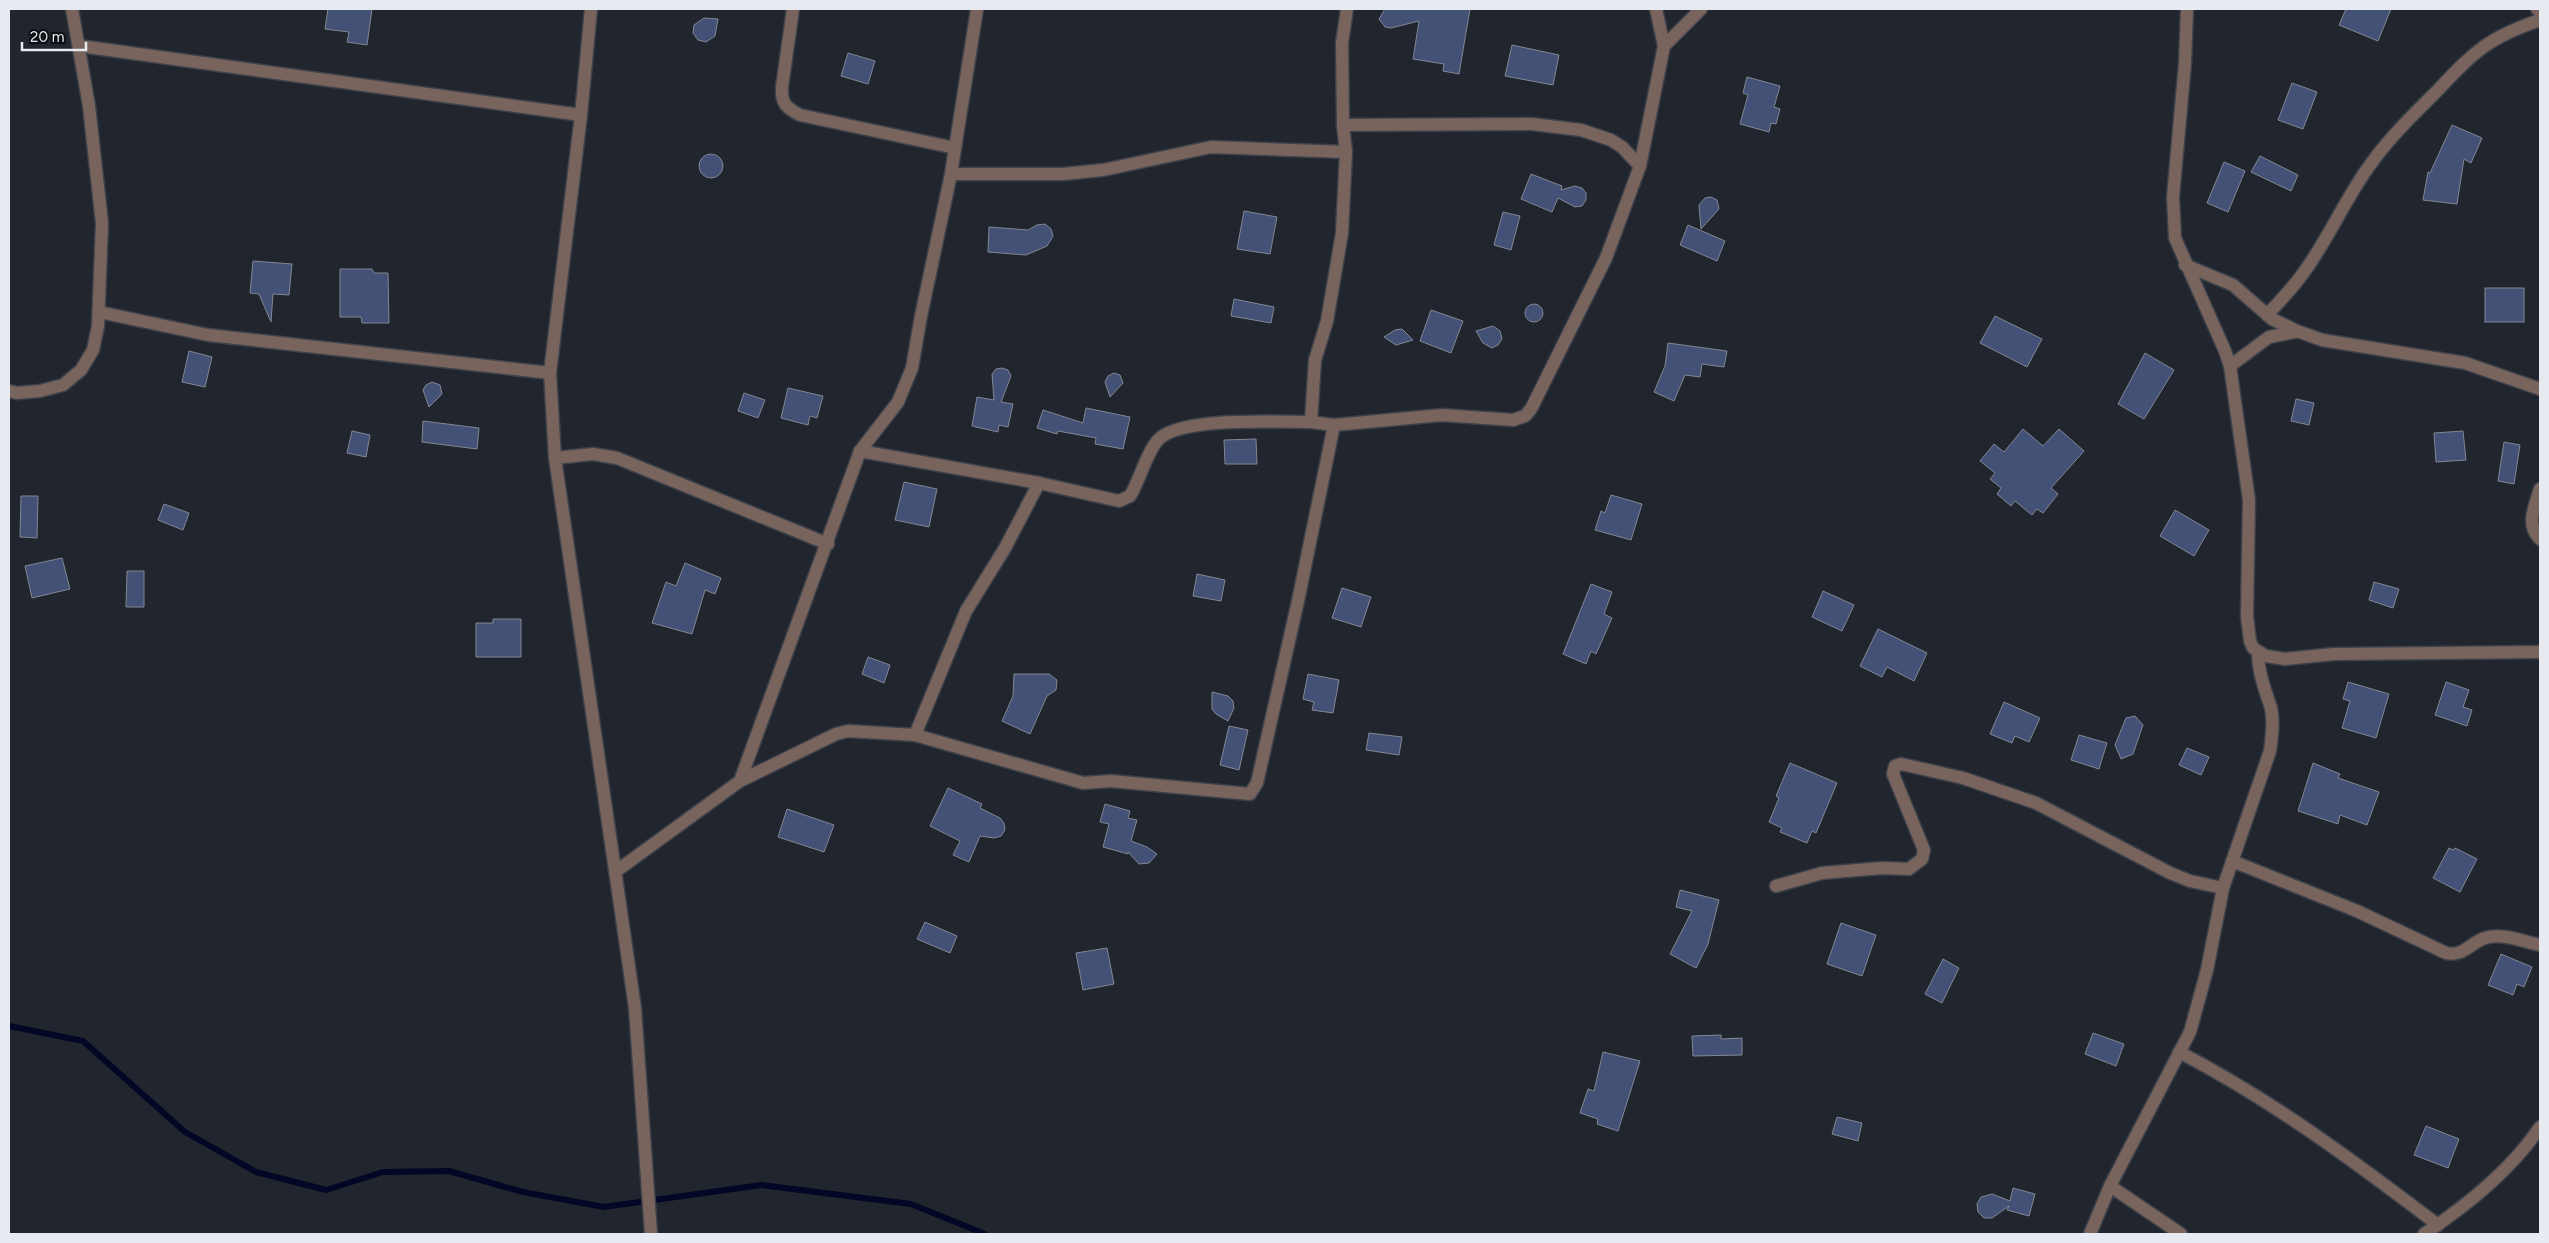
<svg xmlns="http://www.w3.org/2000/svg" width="2549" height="1243" viewBox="0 0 2549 1243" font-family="Figtree,sans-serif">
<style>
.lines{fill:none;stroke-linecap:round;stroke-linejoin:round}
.stream{stroke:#020725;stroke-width:6}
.building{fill:#425175;stroke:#838793}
.minor-casing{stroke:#3d4149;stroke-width:15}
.minor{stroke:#78645d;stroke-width:12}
</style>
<rect width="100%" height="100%" fill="#21252e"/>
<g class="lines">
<polyline class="stream" points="9,1026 83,1041 185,1132 256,1172 326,1190 383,1172 449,1171 523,1192 604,1207 761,1185 911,1204 985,1234"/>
</g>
<g class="building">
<polygon points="328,9 372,9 367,45 347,42 349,32 325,29"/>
<polygon points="1385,9 1470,9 1459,74 1443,71 1444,64 1413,59 1419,21 1391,28 1385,27 1379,19"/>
<polygon points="2346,9 2391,9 2378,41 2339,25"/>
<polygon points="704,18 718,19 715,36 706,42 698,40 693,33 694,25"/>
<polygon points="1512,45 1559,55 1553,85 1505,76"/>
<polygon points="848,53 875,61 868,84 841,76"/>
<polygon points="1747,77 1780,86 1774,107 1780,109 1776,124 1771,123 1769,132 1740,124 1748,95 1743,93"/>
<polygon points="2292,83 2317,92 2303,129 2278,120"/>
<polygon points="2452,125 2482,138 2471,163 2464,159 2457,204 2423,200 2428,172 2430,173"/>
<circle cx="711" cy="166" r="12"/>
<polygon points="2260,156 2298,175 2291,191 2251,172"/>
<polygon points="2224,162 2245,171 2228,212 2207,203"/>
<polygon points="1531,174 1562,186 1561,190 1575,186 1582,188 1586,193 1586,200 1582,206 1575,207 1558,198 1552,212 1521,199"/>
<polygon points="1711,197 1717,200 1719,209 1701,229 1699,205 1705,198"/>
<polygon points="1244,211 1277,217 1270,254 1237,249"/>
<polygon points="1503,212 1520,216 1511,250 1494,245"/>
<polygon points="1045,224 1051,229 1053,236 1047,246 1026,255 988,252 989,227 1028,230 1037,225"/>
<polygon points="1688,225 1725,241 1717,261 1680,245"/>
<polygon points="253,261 292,264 289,295 273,294 271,322 259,294 250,293"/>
<polygon points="340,269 372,269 374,273 388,273 389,323 362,323 361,317 340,317"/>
<rect x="2485" y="288" width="39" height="34"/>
<polygon points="1234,299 1274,307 1271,323 1231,316"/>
<circle cx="1534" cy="313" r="9"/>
<polygon points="1431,310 1463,321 1451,353 1420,341"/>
<polygon points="1995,316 2042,339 2027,367 1980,343"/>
<polygon points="1493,326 1500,331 1502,339 1498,345 1492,348 1483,343 1476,331"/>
<polygon points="1402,329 1413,340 1396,345 1384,337 1395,330"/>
<polygon points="1668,343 1727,351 1724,367 1702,364 1700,377 1685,375 1674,401 1654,392 1665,366"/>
<polygon points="189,351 212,357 205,387 182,382"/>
<polygon points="2145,353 2174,370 2144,419 2118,404"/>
<polygon points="1002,368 1008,370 1011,376 1001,402 1013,404 1008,427 999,425 998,432 972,426 977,397 994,400 992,374 996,369"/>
<polygon points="1114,373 1120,375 1123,383 1110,397 1105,382 1108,376"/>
<polygon points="432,382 440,385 442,394 429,407 423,390 426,385"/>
<polygon points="788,388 823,396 817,418 810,416 808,425 781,418"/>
<polygon points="744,393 765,400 758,418 738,411"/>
<polygon points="2296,399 2314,403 2309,425 2291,421"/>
<polygon points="1086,408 1130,417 1123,449 1095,444 1096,438 1058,431 1057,434 1037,428 1043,410 1083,423"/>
<polygon points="423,421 479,428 477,449 422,442"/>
<polygon points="2023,429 2043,446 2059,429 2084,451 2051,488 2058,494 2043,513 2037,509 2032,515 2015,501 2011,506 1997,494 2001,488 1990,479 1995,473 1980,461 1994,444 2004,452"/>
<polygon points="352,431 370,435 366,457 347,453"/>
<polygon points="2463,431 2466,460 2436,462 2434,433"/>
<polygon points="1256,439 1257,464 1225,464 1224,440"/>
<polygon points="2504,442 2520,445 2514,484 2498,481"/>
<polygon points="904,482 937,489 929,527 895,520"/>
<polygon points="1611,495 1642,504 1631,540 1595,530 1601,511 1605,513"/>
<polygon points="21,496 38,496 37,538 20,537"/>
<polygon points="164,504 189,513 183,530 158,520"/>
<polygon points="2175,510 2209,530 2194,556 2160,536"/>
<polygon points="62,558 70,589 32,598 25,566"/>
<polygon points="685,563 721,578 715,594 705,590 692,634 652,623 666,582 676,586"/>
<polygon points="127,571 144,571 144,607 126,607"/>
<polygon points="1197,574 1225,580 1221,601 1193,596"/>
<polygon points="2374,582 2399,589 2393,608 2369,600"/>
<polygon points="1591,584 1612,592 1604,614 1612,618 1596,654 1591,651 1586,664 1563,654"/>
<polygon points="1342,588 1371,597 1361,627 1332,618"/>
<polygon points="1823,591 1854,605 1842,631 1812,617"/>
<polygon points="493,619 521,619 521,657 476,657 476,623 493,623"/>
<polygon points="1878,629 1927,653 1914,681 1887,667 1882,677 1860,666"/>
<polygon points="868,657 890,665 884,683 862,674"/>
<polygon points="1014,674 1049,674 1057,680 1056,690 1047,696 1030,734 1002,721 1013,696"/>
<polygon points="1308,674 1339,680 1333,713 1312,710 1314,702 1303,699"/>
<polygon points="2348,682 2389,694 2376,738 2342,728 2350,701 2343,699"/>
<polygon points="2446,682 2469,690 2463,707 2472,710 2467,726 2435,715"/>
<polygon points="1212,692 1228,696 1233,701 1234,708 1228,721 1216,714 1212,709"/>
<polygon points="2004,702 2040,718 2029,742 2015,736 2012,743 1990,734"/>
<polygon points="2135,716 2143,725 2133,754 2121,759 2115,745 2126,718"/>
<polygon points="1229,726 1248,730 1239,770 1220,765"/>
<polygon points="1369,733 1402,737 1399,755 1366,750"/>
<polygon points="2079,735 2107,743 2099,769 2071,760"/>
<polygon points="2187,748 2209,757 2201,775 2179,765"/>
<polygon points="1790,763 1837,783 1816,833 1812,831 1807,843 1780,832 1782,828 1769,822 1779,798 1776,796"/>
<polygon points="2313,763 2340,774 2338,778 2379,792 2367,825 2340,815 2338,824 2298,811"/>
<polygon points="948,788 982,804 980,808 1000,818 1004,823 1005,830 1001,836 994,838 980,836 969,862 953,855 960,841 930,826"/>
<polygon points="1105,804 1130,811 1128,818 1137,820 1131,841 1147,847 1157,854 1149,863 1139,864 1128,852 1128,854 1103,847 1109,824 1100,822"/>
<polygon points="787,809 834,825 824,852 778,837"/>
<polygon points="2449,848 2453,850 2455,848 2477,859 2460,892 2433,878"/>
<polygon points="1680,890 1719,900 1708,944 1696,968 1670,954 1692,911 1676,907"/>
<polygon points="925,922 957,936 950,953 917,939"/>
<polygon points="1841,923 1876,935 1862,976 1827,964"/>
<polygon points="1107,948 1114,984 1083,990 1076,953"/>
<polygon points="2501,954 2532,967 2524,987 2517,984 2513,995 2488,985"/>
<polygon points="1943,959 1959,968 1942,1003 1925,994"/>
<polygon points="2093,1033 2124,1044 2116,1066 2085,1054"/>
<polygon points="1721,1035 1721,1039 1742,1038 1742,1055 1693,1056 1692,1036"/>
<polygon points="1603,1052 1640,1061 1618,1131 1597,1124 1598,1119 1580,1113 1588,1089 1594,1091"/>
<polygon points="1837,1117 1862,1123 1858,1141 1832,1134"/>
<polygon points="2426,1126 2459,1139 2448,1168 2414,1155"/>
<polygon points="2013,1188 2035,1194 2029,1216 2007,1210 2009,1206 1992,1218 1984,1218 1978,1212 1977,1204 1981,1197 1992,1194 2010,1201"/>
</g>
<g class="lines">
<defs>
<g id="minor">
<polyline points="591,9 581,115 550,373 555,458 635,1008 651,1234"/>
<path d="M 793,9 L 782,87 C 781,103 786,108 800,115 L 955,148"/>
<polyline points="1347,9 1342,43 1343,125 1346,152 1342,233 1327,321 1315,360 1311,422 1334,425 1442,415 1513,420 1525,416 1531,409 1606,258 1640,166 1664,46 1656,9"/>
<polyline points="2187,9 2185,63 2173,197 2175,238 2225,351 2230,366 2249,500 2247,616 2250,641 2253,648 2266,656 2285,659 2334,654 2540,652"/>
<polyline points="2537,9 2540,11"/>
<polyline points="80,46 581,115"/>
<polyline points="1664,46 1701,9"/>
<polyline points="1343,125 1532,124 1581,130 1611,140 1622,147 1640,166"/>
<polyline points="951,174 1063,174 1103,170 1211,147 1346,152"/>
<polyline points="2185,265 2233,285 2272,319 2297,331 2322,340 2465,363 2540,389"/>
<polyline points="99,312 208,335 550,373"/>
<path d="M 2267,315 C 2280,301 2293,288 2304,272 C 2329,238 2345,199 2370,165 C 2389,138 2412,116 2436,92 C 2474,52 2487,38 2540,20"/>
<polyline points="2230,366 2269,337 2295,332"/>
<polyline points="9,391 17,393 40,391 63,385 81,370 93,350 98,326 102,223 89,106 72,9"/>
<path d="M 860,451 L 1039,483 L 1119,501 L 1130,496 C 1140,480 1145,456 1157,441 C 1177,416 1279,422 1311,422"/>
<polyline points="555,458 593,454 617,458 828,544"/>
<path d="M 2540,489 C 2535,506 2525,525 2540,539"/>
<polyline points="915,735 966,611 1005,548 1039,483"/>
<polyline points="740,781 860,451 898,402 912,368 921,316 951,174 977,9"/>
<path d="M 2232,861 L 2357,911 L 2446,953 C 2463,957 2470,943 2485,938 C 2502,932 2524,942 2540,945"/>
<polyline points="615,872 740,781 836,734 848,731 915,735 1083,783 1111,781 1250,794 1257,783 1298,601 1334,425"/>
<polyline points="1776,886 1822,873 1882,868 1909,869 1922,859 1924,850 1893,774 1895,766 1901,764 1963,778 2036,803 2170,873 2190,881 2223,888"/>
<path d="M 2179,1052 C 2272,1100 2355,1162 2438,1225"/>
<polyline points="2110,1186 2181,1234"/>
<path d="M 2090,1234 L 2110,1186 L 2190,1032 L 2207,970 L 2223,888 L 2270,751 C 2272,737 2274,722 2271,708 C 2265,689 2258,673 2258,652"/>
<path d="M 2424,1234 C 2466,1206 2512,1169 2540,1127"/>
</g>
</defs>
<use href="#minor" class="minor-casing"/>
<use href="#minor" class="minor"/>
</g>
<rect width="2549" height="1243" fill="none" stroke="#e7eaf0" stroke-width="20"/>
<path d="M22 42v8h64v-8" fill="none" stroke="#e7eaf0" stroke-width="2.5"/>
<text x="30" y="42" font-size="15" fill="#e7eaf0" stroke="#0c0e12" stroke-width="4" paint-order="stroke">20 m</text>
</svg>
